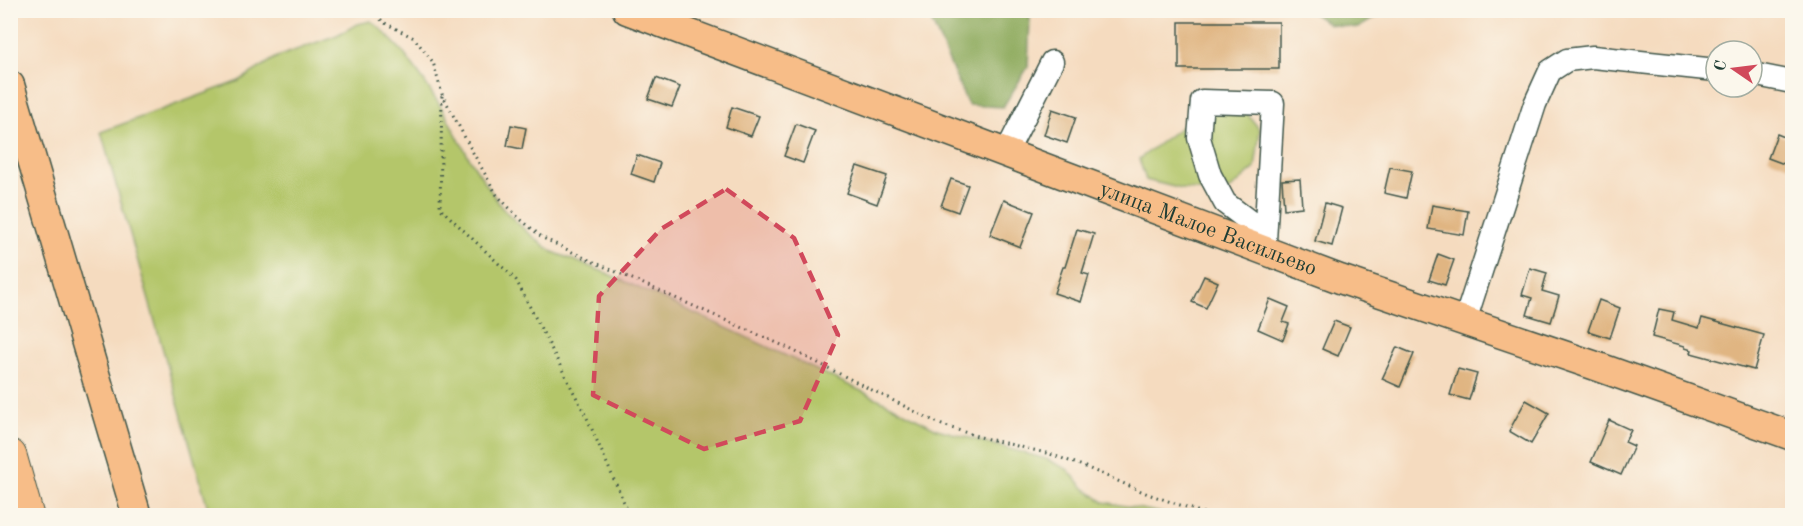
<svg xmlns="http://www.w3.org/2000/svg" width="1803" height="526" viewBox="0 0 1803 526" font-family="'Old Standard TT',serif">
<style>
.green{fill:#b4c66a;stroke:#6a824f;stroke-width:1.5}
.forest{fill:#8fab5e;stroke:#577449;stroke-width:1.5}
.building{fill:#e0b582}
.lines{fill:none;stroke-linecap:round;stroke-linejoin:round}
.minor-casing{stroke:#3f5549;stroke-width:25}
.major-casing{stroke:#3f5549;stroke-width:31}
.highway-casing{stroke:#3f5549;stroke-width:35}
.path{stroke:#3f5549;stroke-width:3;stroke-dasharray:1.5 4.5;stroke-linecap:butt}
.minor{stroke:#fff;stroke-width:22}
.major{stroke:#f7bd88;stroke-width:28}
.highway{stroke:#f7bd88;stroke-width:33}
.marked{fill:#d1495b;fill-opacity:0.2;stroke:#d1495b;stroke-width:4.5;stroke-dasharray:12 8;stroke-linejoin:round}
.labels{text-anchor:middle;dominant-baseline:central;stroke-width:4.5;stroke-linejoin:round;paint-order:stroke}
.street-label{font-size:22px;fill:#1f3d34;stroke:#fbf7ec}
</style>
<rect width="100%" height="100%" fill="#fbf7ec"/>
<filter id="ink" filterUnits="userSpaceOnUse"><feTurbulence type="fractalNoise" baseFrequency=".0167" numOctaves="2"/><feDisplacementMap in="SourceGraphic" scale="12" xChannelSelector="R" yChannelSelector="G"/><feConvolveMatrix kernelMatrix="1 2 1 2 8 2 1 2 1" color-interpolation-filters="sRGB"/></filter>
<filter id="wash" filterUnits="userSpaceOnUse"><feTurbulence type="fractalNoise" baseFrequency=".008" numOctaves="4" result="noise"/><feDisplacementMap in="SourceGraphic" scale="24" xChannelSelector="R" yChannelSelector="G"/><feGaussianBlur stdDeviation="1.35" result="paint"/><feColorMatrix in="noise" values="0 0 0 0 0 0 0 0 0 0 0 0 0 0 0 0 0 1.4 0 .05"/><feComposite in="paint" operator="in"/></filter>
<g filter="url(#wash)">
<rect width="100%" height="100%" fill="#f5dbbf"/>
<g class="green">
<polygon points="371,21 381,29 402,51 424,81 443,110 471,161 502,208 527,232 553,252 606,273 731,330 889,404 937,429 1046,459 1067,469 1084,488 1104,502 1157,512 1167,515 210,515 101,132 239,81 277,57 337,35 358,24"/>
<polygon points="1242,107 1260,130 1255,168 1227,192 1182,189 1146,180 1139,159 1206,108"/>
</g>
<g class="forest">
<polygon points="927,11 1026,11 1030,17 1028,67 1003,107 968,105"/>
<polygon points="1309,11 1382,11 1380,15 1358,28 1329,24"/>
</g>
<g id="blocks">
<g class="building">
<rect x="1179" y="22" width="100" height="47"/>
<polygon points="656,78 680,87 672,107 648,99"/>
<polygon points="732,107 759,116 751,136 726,127"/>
<polygon points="1052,109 1076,117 1067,143 1044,135"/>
<polygon points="796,124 815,131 803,163 784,156"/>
<polygon points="511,125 526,128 522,149 507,146"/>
<polygon points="1777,134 1792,140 1792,167 1768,158"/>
<polygon points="637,155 660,163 654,182 631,174"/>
<polygon points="857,166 887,176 877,204 847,193"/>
<polygon points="1390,167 1412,171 1406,198 1384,193"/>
<polygon points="951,179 968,185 958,212 941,206"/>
<polygon points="1300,179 1302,207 1284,209 1282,180"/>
<polygon points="1004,200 1034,212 1020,247 990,235"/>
<polygon points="1325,203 1342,208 1332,246 1315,241"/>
<polygon points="1432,205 1468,211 1464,235 1428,229"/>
<polygon points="1077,229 1094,234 1082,273 1089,275 1081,302 1054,293 1063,267 1065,267"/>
<polygon points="1438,254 1454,260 1445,285 1429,280"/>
<polygon points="1530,268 1547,273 1542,291 1559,296 1551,322 1527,315 1532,298 1522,295"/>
<polygon points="1204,276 1218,282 1206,308 1192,302"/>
<polygon points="1270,299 1289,307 1283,322 1289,324 1283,340 1258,329"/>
<polygon points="1599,300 1620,308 1610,338 1588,331"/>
<polygon points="1659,309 1674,312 1672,320 1699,328 1702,318 1764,335 1754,370 1691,353 1692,350 1685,348 1685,346 1652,337"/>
<polygon points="1334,321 1350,327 1338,356 1322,349"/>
<polygon points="1397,347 1414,354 1400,387 1382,379"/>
<polygon points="1458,369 1477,374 1469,400 1450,395"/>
<polygon points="1526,400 1549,413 1531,444 1509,431"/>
<polygon points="1609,420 1631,430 1625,442 1634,446 1621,475 1591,462"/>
</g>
</g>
</g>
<g filter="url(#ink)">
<use href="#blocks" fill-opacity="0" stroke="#3f5549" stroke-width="1.5"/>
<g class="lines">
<defs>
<g id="minor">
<polyline points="1752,74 1792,82"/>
<polyline points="1006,153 1052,62"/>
<polyline points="1263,250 1265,241 1273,103 1202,101 1199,138 1210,175 1225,203 1265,233"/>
<polyline points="1465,321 1535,104 1550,71 1567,60 1593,57 1716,70"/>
</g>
<g id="major">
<path id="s1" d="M 627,10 L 1340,279 L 1593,365 L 1792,436"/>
<polyline points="10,85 137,516"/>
</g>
<polyline id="highway" points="10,456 27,516"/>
</defs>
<use href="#minor" class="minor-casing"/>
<use href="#major" class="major-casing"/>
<use href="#highway" class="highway-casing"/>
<g class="path">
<polyline points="373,10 383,22 414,38 433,62 442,94 472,151 497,195 519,218 543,238 587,259 784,346 942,425 980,437 1050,454 1083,466 1148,494 1212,516"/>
<polyline points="442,96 440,208 516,280 587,418 630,516"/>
</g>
<use href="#minor" class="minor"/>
<use href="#major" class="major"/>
<use href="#highway" class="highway"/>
</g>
</g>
<path class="marked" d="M 726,189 L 794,238 L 838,335 L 800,421 L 704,449 L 593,395 L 599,296 L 661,229 Z"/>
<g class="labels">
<g class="street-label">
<text stroke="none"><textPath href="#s1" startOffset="621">улица Малое Васильево</textPath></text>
</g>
</g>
<rect width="1803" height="526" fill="none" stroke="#fbf7ec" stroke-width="36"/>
<g transform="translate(1734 69) rotate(284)"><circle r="28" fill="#fbf7ec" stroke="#a3ada2" stroke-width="1.5"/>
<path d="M0-4.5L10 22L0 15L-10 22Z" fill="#d1495b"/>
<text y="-9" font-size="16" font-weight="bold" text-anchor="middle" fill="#1f3d34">С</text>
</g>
</svg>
